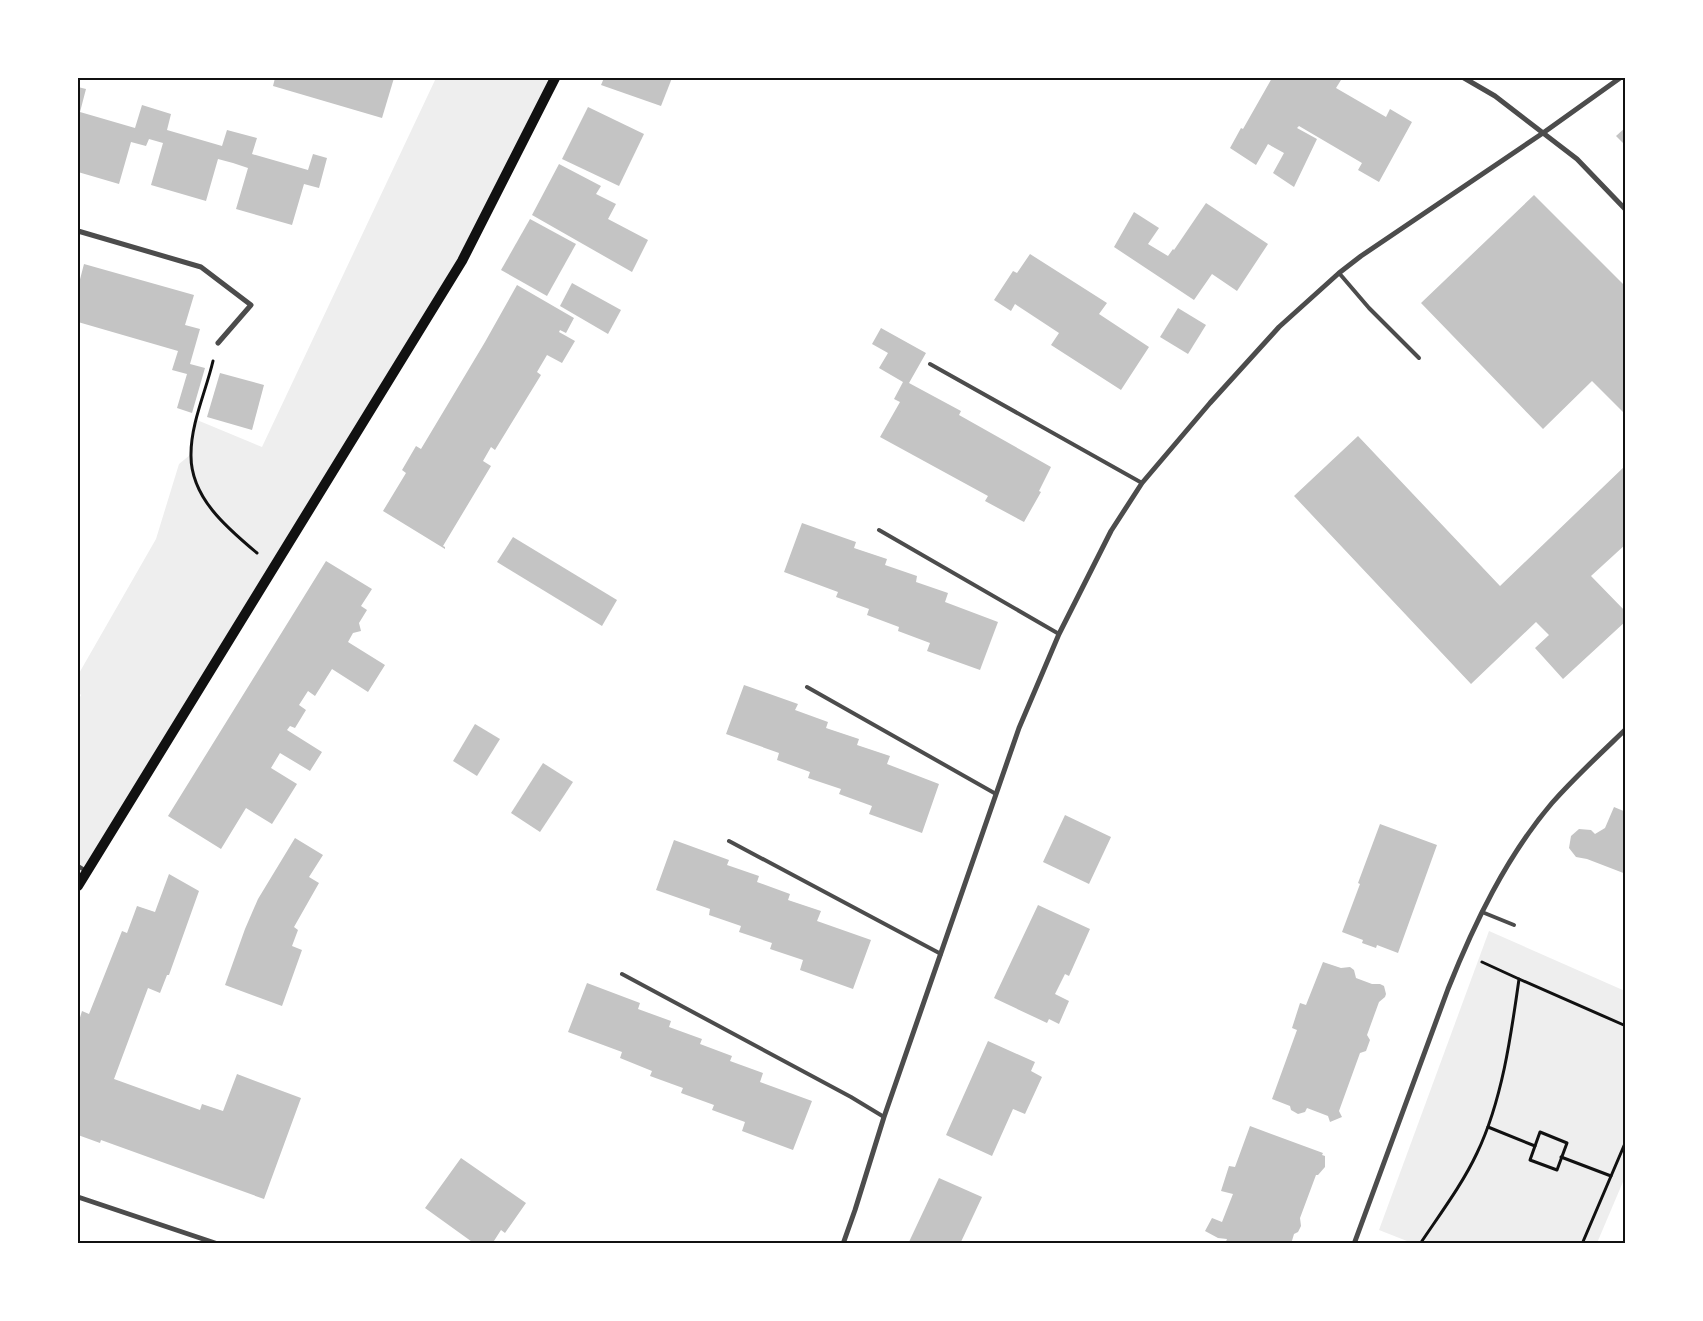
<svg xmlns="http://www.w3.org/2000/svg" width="1703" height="1321" viewBox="0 0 1703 1321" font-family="Cabin,sans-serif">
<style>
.green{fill:#eee}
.building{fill:#c4c4c4}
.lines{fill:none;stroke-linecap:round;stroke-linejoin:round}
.path{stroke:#111;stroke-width:3}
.service{stroke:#4c4c4c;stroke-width:4}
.minor{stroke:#4c4c4c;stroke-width:5}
.secondary{stroke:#111;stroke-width:10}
.neatline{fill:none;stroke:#111;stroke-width:2}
</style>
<rect width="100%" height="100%" fill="#fff"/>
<g class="green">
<polygon points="436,78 552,78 464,249 78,885 78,701 81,695 78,692 78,675 156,539 179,464 190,455 196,482 191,455 197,420 262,447"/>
<polygon points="1489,931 1625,991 1625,1177 1597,1243 1412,1243 1379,1230"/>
</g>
<g class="building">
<polygon points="275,78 394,78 382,118 273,86"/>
<polygon points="604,78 672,78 661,106 601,85"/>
<polygon points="1272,78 1336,78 1341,80 1336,88 1386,117 1390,109 1412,122 1379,182 1358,170 1362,163 1299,126 1297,128 1317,139 1294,187 1273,173 1284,153 1268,144 1256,165 1230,148 1241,128 1243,129"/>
<polygon points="78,87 86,89 80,112 135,128 142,105 171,114 167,130 222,146 227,130 257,138 252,154 308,170 313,154 327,158 319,188 304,184 292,225 236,209 248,168 233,163 218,159 206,201 151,185 163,143 149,139 146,146 131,142 119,184 78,172"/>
<polygon points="588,107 644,134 619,186 562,159"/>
<polygon points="1626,127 1626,146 1616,136"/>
<polygon points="559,164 601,186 596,194 616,204 608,219 648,240 632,272 532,215"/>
<polygon points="1534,195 1626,287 1626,415 1592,381 1543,429 1421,303"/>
<polygon points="1206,203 1268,244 1237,291 1212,274 1194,300 1114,247 1134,212 1159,228 1148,244 1168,256 1173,249 1174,250"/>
<polygon points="530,219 576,244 547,296 501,270"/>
<polygon points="1030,254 1107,303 1099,314 1149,347 1121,390 1051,345 1059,333 1015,304 1011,311 994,300 1013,271 1017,273"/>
<polygon points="84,264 194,295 185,325 200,329 190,364 205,368 192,413 177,408 187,374 172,370 178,351 78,322 78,287"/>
<polygon points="572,283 621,310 608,334 560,306"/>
<polygon points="517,285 574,318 566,333 560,330 559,332 575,341 562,363 547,355 537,372 541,375 495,450 491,447 483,461 491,466 443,546 445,547 445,549 383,511 406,473 402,470 416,446 421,449 485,342"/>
<polygon points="1178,308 1206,325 1188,354 1160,337"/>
<polygon points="881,328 926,353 909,383 961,411 959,415 1051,467 1039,491 1041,492 1024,522 985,501 988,496 880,437 900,402 894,399 903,382 879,368 888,353 872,344"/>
<polygon points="220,373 264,385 252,430 207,417"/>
<polygon points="1358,436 1500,586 1626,465 1626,544 1591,576 1626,612 1626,621 1563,679 1535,648 1549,635 1536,622 1471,684 1294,496"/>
<polygon points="802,523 856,542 854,548 887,559 885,565 917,576 916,582 948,593 945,602 998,622 980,670 927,651 930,643 898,631 899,627 867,615 869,609 836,597 838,592 784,572"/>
<polygon points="513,537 617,600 602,626 497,562"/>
<polygon points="326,561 372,589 361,606 367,610 359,623 361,631 353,633 348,642 385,665 368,692 332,669 315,696 308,691 299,705 306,710 295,728 290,726 287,730 322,752 310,771 280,753 271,768 297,784 272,824 246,808 221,849 168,816"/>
<polygon points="744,685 798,704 795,710 828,722 826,728 859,739 857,745 890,756 887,764 939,784 922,833 869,814 872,806 839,794 841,789 808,778 810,772 777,760 779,753 726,734"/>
<polygon points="475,724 500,739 477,776 453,761"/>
<polygon points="543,763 573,782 540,832 511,813"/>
<polygon points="1614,807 1626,812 1626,874 1587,859 1576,857 1569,848 1571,836 1579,829 1591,830 1595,834 1605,828"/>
<polygon points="1065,815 1111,837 1089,884 1043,862"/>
<polygon points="1380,824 1437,845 1398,953 1377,945 1376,948 1362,943 1363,940 1342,932 1360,884 1358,883"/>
<polygon points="295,838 323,855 309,877 319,883 294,927 298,930 292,946 302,950 282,1006 225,985 245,929 258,899"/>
<polygon points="674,840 729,860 727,865 759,876 757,882 790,894 788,900 821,911 817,921 871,940 853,989 800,970 803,960 770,949 772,943 739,932 741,926 709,915 710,909 656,890"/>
<polygon points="169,874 199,891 169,975 167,975 160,993 148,988 114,1079 200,1110 202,1104 223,1111 237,1074 301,1098 264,1199 101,1140 100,1143 78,1135 78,1024 82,1011 89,1014 122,931 127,933 137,906 155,912"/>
<polygon points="1038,905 1090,929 1069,976 1065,974 1055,994 1069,1001 1059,1024 1049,1019 1047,1023 994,998"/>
<polygon points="1323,962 1341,968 1350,967 1354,970 1356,978 1372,984 1380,984 1384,986 1386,994 1385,997 1379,1002 1367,1035 1370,1040 1366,1051 1360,1053 1339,1111 1342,1117 1330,1122 1328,1116 1307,1108 1305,1112 1298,1114 1291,1110 1290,1106 1272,1099 1297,1030 1292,1028 1300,1003 1306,1005"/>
<polygon points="587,983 640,1003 638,1009 671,1021 669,1027 702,1039 700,1044 732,1056 730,1061 763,1073 760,1082 812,1101 793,1150 742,1131 745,1122 712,1110 714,1105 681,1093 683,1088 650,1076 652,1071 620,1058 622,1052 568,1032"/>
<polygon points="988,1041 1035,1062 1031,1071 1042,1077 1025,1114 1013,1109 992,1156 946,1135"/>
<polygon points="1250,1126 1323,1153 1322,1155 1325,1156 1325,1167 1318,1175 1316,1175 1300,1218 1301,1226 1298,1232 1294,1234 1291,1244 1225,1244 1227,1239 1218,1238 1205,1231 1212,1218 1222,1222 1233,1194 1221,1191 1229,1166 1235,1167"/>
<polygon points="461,1158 526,1203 505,1233 501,1230 492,1244 475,1244 425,1208"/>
<polygon points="939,1178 982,1197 960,1244 908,1244"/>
</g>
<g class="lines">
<g class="path">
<path d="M 213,361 C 206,391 191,423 191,454 C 190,497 227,528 257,553"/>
<polyline points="1519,979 1626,1026"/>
<polyline points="1488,1127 1535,1146"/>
<polygon points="1540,1132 1567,1143 1557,1170 1530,1160"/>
<polyline points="1561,1157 1611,1176"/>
<path d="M 1420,1244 C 1440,1214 1462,1185 1477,1153 C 1502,1101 1511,1036 1519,979 L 1482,962"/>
<polyline points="1582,1244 1626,1141"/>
</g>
<g class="service">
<polyline points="1339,273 1369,308 1419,358"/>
<polyline points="930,364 1142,483"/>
<polyline points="879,530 1059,634"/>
<polyline points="807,687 996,794"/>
<polyline points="729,841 941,954"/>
<polyline points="78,866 86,871"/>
<polyline points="1482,912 1514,925"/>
<polyline points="622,974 851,1097 884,1117"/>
</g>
<g class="minor">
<polyline points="1464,78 1495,96 1577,159 1626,210"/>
<polyline points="78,231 201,267 251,305 218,343"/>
<polyline points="78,1197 218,1244"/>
<polyline points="843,1244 855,1210 884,1117 1019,728 1059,634 1111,531 1142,483 1210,403 1279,327 1339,273 1361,256 1543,133 1620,78"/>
<path d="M 1354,1244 L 1448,989 C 1474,924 1506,857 1552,803 C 1575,777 1601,753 1626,729"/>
</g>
<polyline class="secondary" points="78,886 462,261 555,78"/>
</g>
<rect width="1703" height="1321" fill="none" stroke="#ffffff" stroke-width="158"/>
<rect x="79" y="79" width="1545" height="1163" class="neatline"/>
</svg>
